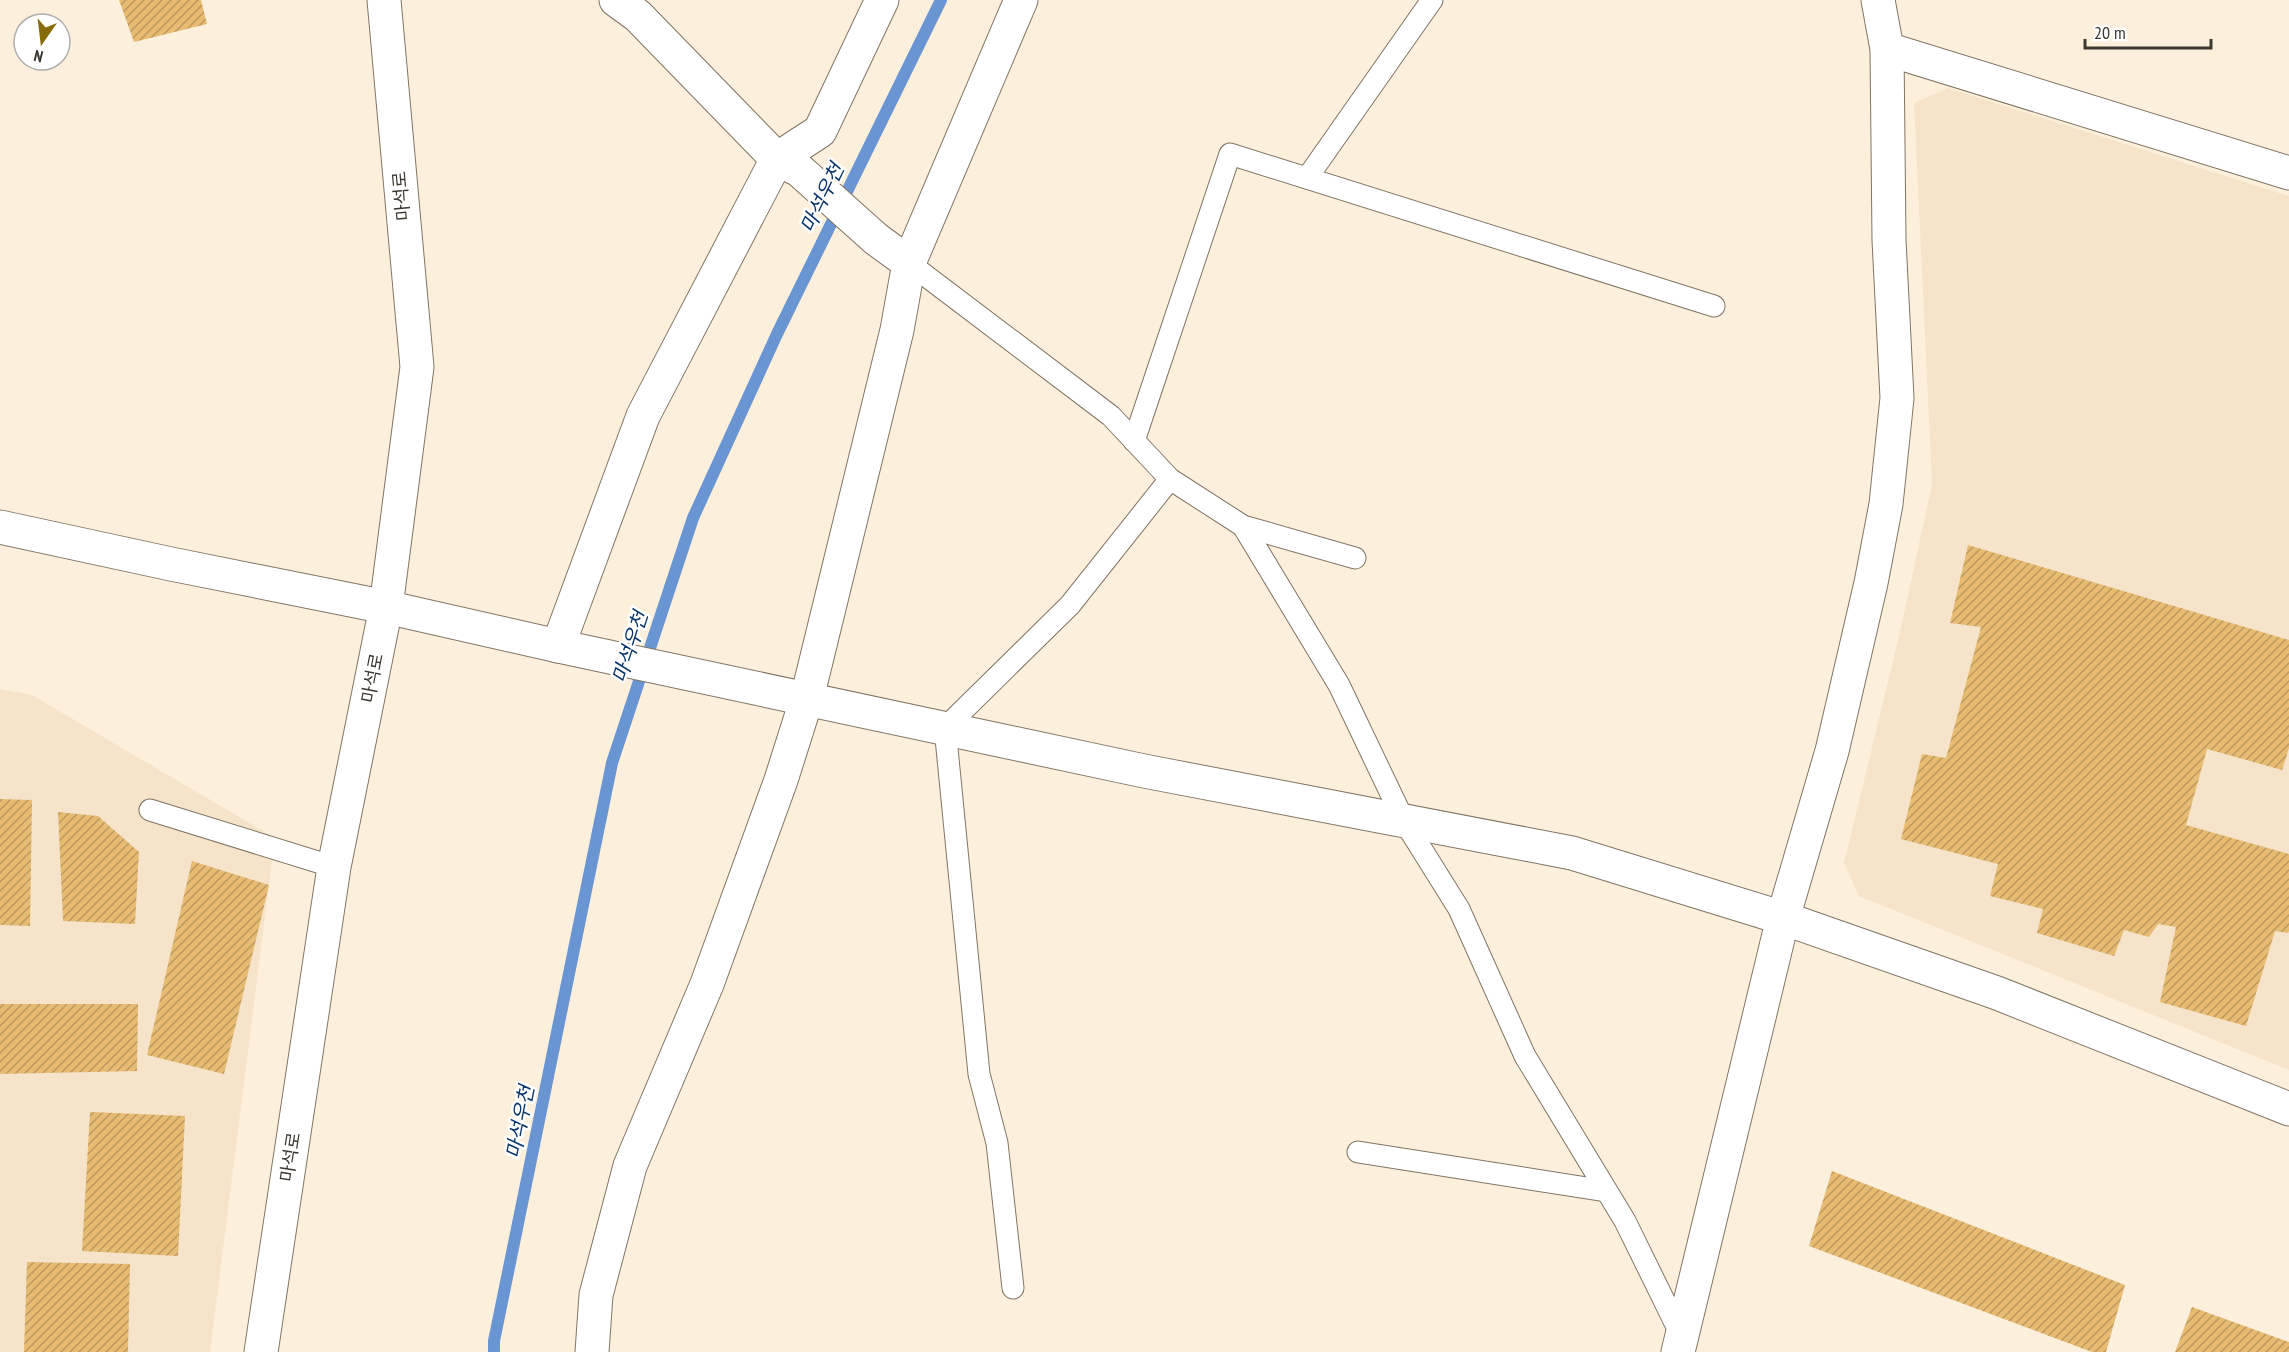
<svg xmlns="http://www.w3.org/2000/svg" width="2289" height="1352" viewBox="0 0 2289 1352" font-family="'PT Sans Narrow','Noto Sans KR',sans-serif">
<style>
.built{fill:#f5e4ca}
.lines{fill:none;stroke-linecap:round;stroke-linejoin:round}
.stream{stroke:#6995d3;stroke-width:12}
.building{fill:url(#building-hatch)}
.service-casing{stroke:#807564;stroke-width:23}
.minor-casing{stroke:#807564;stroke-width:35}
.secondary-casing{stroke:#807564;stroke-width:35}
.service{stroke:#fff;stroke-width:21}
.minor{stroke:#fff;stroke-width:33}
.secondary{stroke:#fff;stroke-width:33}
.labels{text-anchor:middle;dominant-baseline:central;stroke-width:5;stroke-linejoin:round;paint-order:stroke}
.street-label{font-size:18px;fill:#3c372f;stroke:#fff}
.water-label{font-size:20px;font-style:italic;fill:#09356d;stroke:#fff}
</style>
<defs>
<pattern id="building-hatch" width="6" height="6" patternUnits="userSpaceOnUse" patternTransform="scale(1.5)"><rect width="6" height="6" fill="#e8bb72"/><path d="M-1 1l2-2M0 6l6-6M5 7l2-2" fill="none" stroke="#bd995e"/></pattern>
</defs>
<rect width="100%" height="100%" fill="#fcf0dc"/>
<g class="built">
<polygon points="1948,88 2289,196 2289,1070 1859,896 1844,863 1900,632 1932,484 1914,103"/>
<polygon points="0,689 32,695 275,838 210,1352 0,1352"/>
</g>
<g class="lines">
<polyline class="stream" points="494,1352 494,1341 612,763 693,518 777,334 941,0"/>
</g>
<g class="building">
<polygon points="119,0 201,0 207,24 134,42"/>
<polygon points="1968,545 2289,640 2289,748 2282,770 2207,749 2186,825 2289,854 2289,931 2288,933 2275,931 2246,1026 2160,1002 2176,927 2158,924 2149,937 2124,930 2114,956 2037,933 2043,909 1990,896 1998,864 1901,839 1922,754 1946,758 1981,627 1950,623"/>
<polygon points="0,799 32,800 30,926 0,925"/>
<polygon points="58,812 98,816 139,852 135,924 63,921"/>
<polygon points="192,861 269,885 224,1074 147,1055"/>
<polygon points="0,1004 138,1004 137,1071 0,1074"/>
<polygon points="90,1112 185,1116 178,1256 82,1251"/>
<polygon points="1832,1171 2125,1285 2106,1352 2092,1352 1809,1246"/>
<polygon points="27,1262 130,1264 128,1352 24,1352"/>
<polygon points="2192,1307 2289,1342 2289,1352 2175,1352"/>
</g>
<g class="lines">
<defs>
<g id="service">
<polyline points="1307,178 1432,0"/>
<polyline points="909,263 1111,416 1170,479 1243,526 1355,558"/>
<polyline points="1134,441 1230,154 1714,306"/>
<polyline points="1243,526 1339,685 1404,821 1459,909 1525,1056 1625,1221 1682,1337"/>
<polyline points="150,810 334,867"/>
<polyline points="1358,1152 1606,1191"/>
<polyline points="1013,1288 997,1143 979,1074 945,728 1070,605 1170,479"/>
</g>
<g id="minor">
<polyline points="616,0 638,16 777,159 799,170 876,239 909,263"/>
<polyline points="1887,49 2289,173"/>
<polyline points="0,527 171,564 386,607 558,646 1144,771 1572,853 1783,918 1997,993 2289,1109"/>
<polyline points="558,646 643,416 777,159 820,131 882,0"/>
<polyline points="592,1352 596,1295 630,1166 707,984 781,780 807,698 897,330 909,263 1021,0"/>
<polyline points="1678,1352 1783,918 1832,751 1871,583 1886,504 1897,398 1889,240 1887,49 1878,0"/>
</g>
<polyline id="secondary" points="261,1352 334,867 386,607 417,367 384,0"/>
</defs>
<use href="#service" class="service-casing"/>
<use href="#minor" class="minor-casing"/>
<use href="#secondary" class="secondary-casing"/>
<use href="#service" class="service"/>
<use href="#minor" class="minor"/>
<use href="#secondary" class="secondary"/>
</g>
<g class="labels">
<g class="street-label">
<text transform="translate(401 196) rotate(-95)">마석로</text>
<text transform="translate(372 678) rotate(-79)">마석로</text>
<text transform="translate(290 1157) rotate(-81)">마석로</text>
</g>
<g class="water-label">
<text transform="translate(822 198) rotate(-64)">마석우천</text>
<text transform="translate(630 647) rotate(-72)">마석우천</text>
<text transform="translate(520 1122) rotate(-79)">마석우천</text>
</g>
</g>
<g transform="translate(42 42) rotate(194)"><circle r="28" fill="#ffffff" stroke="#b1afac" stroke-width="1.5"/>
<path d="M0-4.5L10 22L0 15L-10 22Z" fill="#866b07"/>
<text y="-9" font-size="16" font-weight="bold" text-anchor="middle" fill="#3c372f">N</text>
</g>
<path d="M2085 39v9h126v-9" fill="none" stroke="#3c372f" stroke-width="3"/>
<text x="2094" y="39" font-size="18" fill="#3c372f" stroke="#ffffff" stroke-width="4.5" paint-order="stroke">20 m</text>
</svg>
